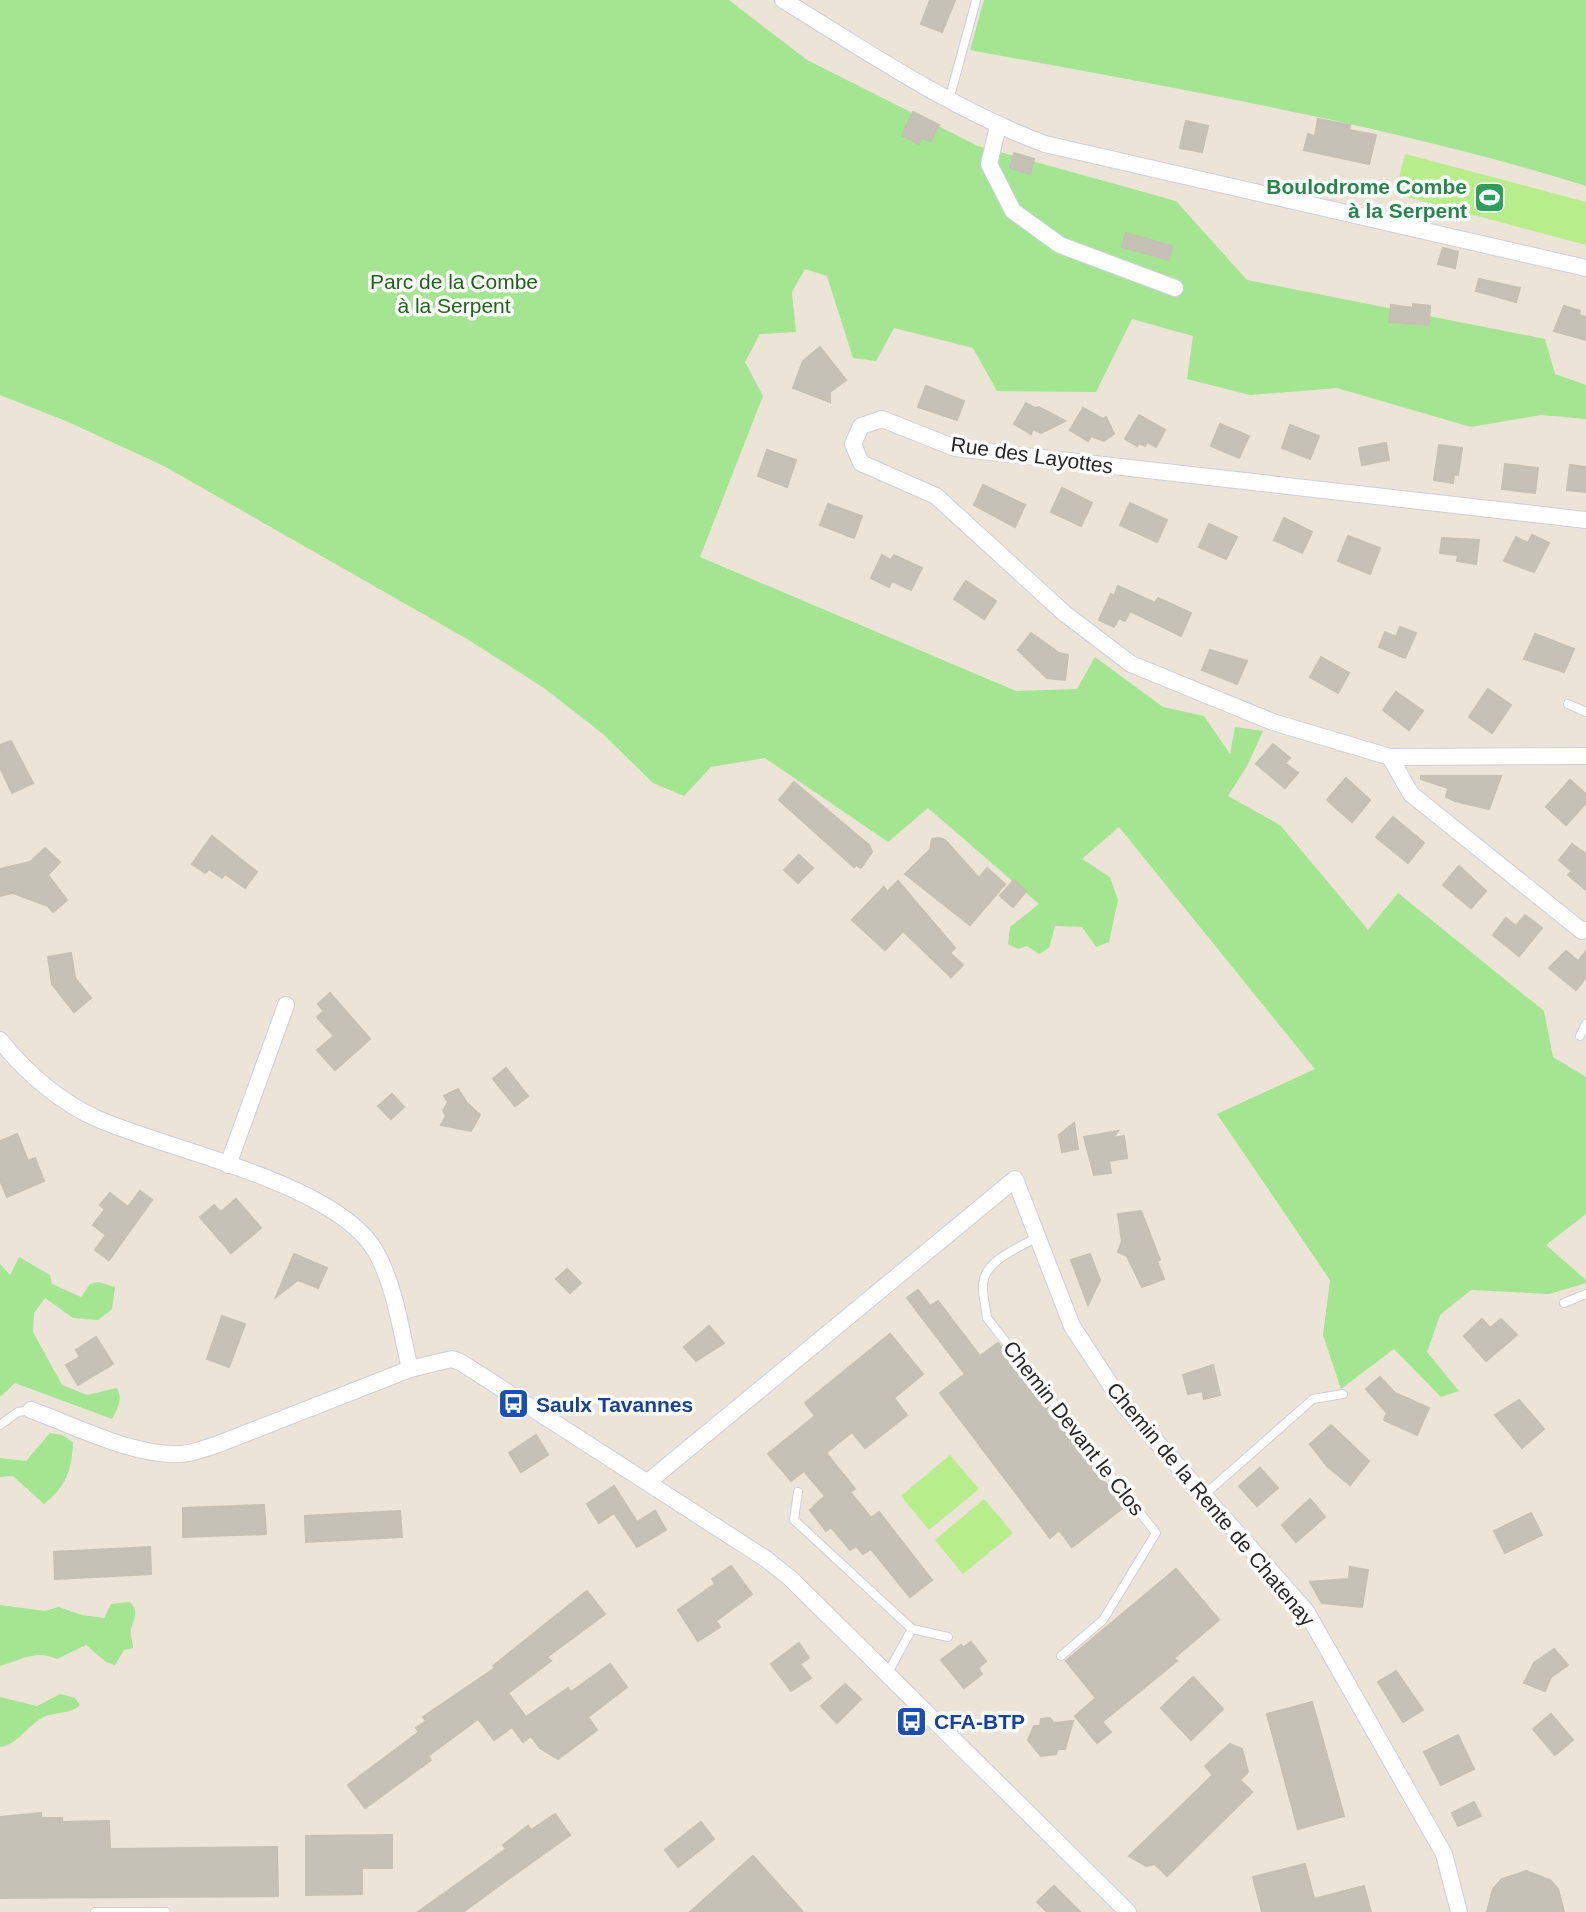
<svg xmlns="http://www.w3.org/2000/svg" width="1586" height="1912" viewBox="0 0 1586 1912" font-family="Helvetica,sans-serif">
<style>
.green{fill:#a3e590}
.pitch{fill:#b8ed8b}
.building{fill:#c5c1b7;stroke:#c5c0b1;stroke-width:2}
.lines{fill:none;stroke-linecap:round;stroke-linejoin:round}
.lane-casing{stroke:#cccee1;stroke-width:10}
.street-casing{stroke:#cccee1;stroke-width:18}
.lane{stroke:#fff;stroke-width:8}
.street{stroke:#fff;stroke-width:16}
.labels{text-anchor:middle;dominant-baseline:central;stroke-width:7;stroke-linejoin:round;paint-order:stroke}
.leisure-label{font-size:21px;font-weight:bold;fill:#27864d;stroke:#fff;text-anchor:end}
.park-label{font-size:21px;fill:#1d6516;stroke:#fff}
.street-label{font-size:21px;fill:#272727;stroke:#fff}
.transit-label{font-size:21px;font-weight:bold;fill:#164399;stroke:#fff;text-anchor:start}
</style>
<rect width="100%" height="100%" fill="#ebe4d7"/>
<g class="green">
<polygon points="0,0 729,0 807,60 978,146 1176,201 1247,280 1545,339 1555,374 1586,385 1586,419 1541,415 1471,427 1337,388 1250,395 1187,379 1193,336 1132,319 1096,392 997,391 973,348 894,328 876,361 853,358 827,276 805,269 792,292 796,332 760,334 745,362 763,396 700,557 1016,691 1077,689 1095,657 1163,707 1204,716 1230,754 1235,727 1263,731 1247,766 1228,796 1280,825 1368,930 1398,893 1544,1011 1553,1057 1586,1077 1586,1214 1546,1245 1586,1280 1586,1283 1549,1294 1471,1290 1440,1315 1427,1352 1459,1391 1441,1397 1394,1349 1341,1389 1323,1335 1330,1280 1217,1114 1315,1069 1119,827 1082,859 1110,877 1118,900 1109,942 1096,947 1082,927 1055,926 1049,948 1039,954 1027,946 1018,949 1008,944 1010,927 1039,904 928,808 888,842 765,758 711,767 684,796 653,783 603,734 544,688 467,639 164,466 66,421 0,395"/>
<path d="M 984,0 L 1586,0 L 1586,186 C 1385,123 1177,89 970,50 Z"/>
<path d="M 19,1257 L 50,1275 L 52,1284 L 81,1297 L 90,1284 L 98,1282 L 115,1287 L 112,1309 L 98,1320 L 73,1318 L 45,1298 L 34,1313 L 33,1332 L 62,1385 L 87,1395 L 117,1388 C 123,1400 118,1408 112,1419 L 15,1383 L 0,1397 L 0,1264 L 10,1275 Z"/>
<path d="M 50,1433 L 62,1435 L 73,1442 C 72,1470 66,1487 44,1504 L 13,1476 L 0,1477 L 0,1458 L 26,1461 Z"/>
<path d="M 129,1602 C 143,1613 129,1622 131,1636 C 132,1640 133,1644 133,1648 L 124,1650 L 115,1665 L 106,1662 L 86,1645 L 57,1659 C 36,1649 21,1660 0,1666 L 0,1605 L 45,1611 L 59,1607 L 82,1615 L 104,1618 L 111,1604 Z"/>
<path d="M 60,1694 L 75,1698 L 80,1705 C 70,1715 54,1711 42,1718 C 27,1726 17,1745 0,1747 L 0,1697 L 37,1706 Z"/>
</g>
<g class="pitch">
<polygon points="1405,154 1586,202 1586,245 1395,194"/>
<polygon points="950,1455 979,1489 929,1530 901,1496"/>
<polygon points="984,1499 1013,1533 963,1574 935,1540"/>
</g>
<g class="building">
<polygon points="930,0 955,0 942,32 921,24"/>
<polygon points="913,112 939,125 931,141 922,138 918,144 902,135"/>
<polygon points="1318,119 1350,125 1349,130 1376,135 1369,164 1304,150 1308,134 1315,136"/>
<polygon points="1186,121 1208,126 1202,152 1180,148"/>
<polygon points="1014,153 1034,159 1030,174 1010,168"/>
<polygon points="1126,233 1172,246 1169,260 1122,247"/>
<polygon points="1443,248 1458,252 1455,268 1438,264"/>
<polygon points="1479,279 1520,288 1516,302 1476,291"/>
<polygon points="1413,304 1430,306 1429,325 1389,322 1391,305 1413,308"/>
<polygon points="1564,306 1580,311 1579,315 1586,317 1586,340 1554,331"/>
<polygon points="820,347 846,380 830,392 830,402 793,388 803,361"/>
<polygon points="926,386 964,401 957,420 918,407"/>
<polygon points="1026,403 1035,408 1039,407 1065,421 1041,433 1033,429 1031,434 1014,424"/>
<polygon points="1083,408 1103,419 1106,417 1114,434 1104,441 1091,436 1088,441 1070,430"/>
<polygon points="1139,415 1165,430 1156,447 1147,442 1145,446 1139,443 1137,446 1125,439"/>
<polygon points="1220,424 1249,436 1239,458 1211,446"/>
<polygon points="1290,425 1319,436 1310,459 1282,448"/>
<polygon points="1386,443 1389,460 1362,465 1359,448"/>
<polygon points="1439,445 1462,448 1458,475 1454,474 1453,483 1434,480"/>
<polygon points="767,450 796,460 787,487 758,476"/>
<polygon points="1505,464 1538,468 1535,493 1502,489"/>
<polygon points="1570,465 1586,467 1586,492 1567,490"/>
<polygon points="983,485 1025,505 1015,527 974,505"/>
<polygon points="1062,488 1092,503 1081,526 1051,512"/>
<polygon points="1130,503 1167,520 1157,542 1120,525"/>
<polygon points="828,504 862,516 854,538 820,525"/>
<polygon points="1284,518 1312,532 1302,553 1274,540"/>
<polygon points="1209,524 1237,537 1226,559 1199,547"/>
<polygon points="1532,535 1549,543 1534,572 1504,561 1516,537 1528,543"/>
<polygon points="1348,536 1380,548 1370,574 1338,561"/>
<polygon points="1442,538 1479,540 1476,564 1457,561 1458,555 1440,553"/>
<polygon points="882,555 891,560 894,555 922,568 911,590 892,581 889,587 871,578"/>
<polygon points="966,581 996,601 984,619 954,599"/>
<polygon points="1118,586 1155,603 1158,598 1191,613 1181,636 1130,611 1125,621 1119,618 1114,627 1099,620 1111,594 1114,596"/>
<polygon points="1400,627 1416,633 1405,658 1379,647 1385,632 1396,637"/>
<polygon points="1031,633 1059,653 1068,655 1065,680 1047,678 1018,650"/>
<polygon points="1535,634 1574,649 1564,672 1524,659"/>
<polygon points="1210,650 1247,661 1237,684 1202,670"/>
<polygon points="1321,657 1349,673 1338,693 1310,677"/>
<polygon points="1488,689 1511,705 1492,733 1469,717"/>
<polygon points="1396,692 1423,711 1409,730 1383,710"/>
<polygon points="11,741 33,783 12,793 0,767 0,745"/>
<polygon points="1273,744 1290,758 1285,763 1298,773 1285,788 1256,764"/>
<polygon points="1421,776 1501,776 1489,809 1455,801 1446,797 1448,788 1421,779"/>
<polygon points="1346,778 1370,800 1352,822 1327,800"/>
<polygon points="1570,780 1586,794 1586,803 1566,825 1546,807"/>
<polygon points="794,782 869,845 872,852 861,868 856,865 854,867 779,800"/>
<polygon points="1393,817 1424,843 1408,863 1376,837"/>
<polygon points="212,836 257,872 245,888 225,874 222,878 209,869 205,873 192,864"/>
<polygon points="939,838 945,840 979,878 987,868 1005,884 970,925 905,874 930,850 932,839"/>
<polygon points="1572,844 1586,854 1586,890 1568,875 1572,871 1559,860"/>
<polygon points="45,848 60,862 48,875 67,900 53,912 48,906 13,893 0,896 0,869 30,862"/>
<polygon points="799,855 813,868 798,883 784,870"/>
<polygon points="1459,866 1486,891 1471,908 1443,885"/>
<polygon points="1014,880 1026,891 1013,907 1000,896"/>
<polygon points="898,881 955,948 950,953 963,965 951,977 903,931 885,950 852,920 884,887 887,892"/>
<polygon points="1525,915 1542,928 1519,956 1493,935 1506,918 1516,926"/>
<polygon points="1566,951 1578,961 1586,951 1586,977 1576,990 1549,968"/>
<polygon points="71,953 75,978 91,998 74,1012 52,984 48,957"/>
<polygon points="330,993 370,1039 335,1070 317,1050 334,1036 317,1017 324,1011 318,1004"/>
<polygon points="506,1068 528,1096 515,1106 493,1079"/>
<polygon points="458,1089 467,1103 480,1115 471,1131 441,1125 446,1116 443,1111 448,1102 444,1096"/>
<polygon points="392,1094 404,1107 391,1119 378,1106"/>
<polygon points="1074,1123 1078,1149 1062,1152 1059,1135"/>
<polygon points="1118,1131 1113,1138 1124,1136 1127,1158 1109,1161 1111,1173 1094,1175 1084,1137"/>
<polygon points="17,1134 28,1161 35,1158 44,1181 7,1197 0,1180 0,1141"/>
<polygon points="140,1191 152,1200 109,1260 95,1250 106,1235 93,1225 105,1209 100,1205 110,1193 128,1207"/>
<polygon points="236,1199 261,1228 231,1253 200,1217 214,1205 221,1212"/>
<polygon points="1141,1211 1160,1260 1157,1261 1164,1279 1142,1287 1127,1256 1118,1252 1122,1241 1118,1214"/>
<polygon points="294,1254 327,1268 318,1288 298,1280 276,1297"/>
<polygon points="1090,1254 1100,1280 1088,1305 1071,1260"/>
<polygon points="567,1269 581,1283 570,1293 556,1279"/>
<polygon points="918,1290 930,1306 938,1301 980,1356 998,1343 1124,1507 1072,1547 1059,1530 1050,1538 940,1393 965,1374 907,1298"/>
<polygon points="222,1316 245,1324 229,1367 207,1359"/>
<polygon points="1482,1319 1490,1328 1501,1319 1517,1335 1486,1361 1464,1336"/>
<polygon points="709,1326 724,1343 696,1361 684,1347"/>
<polygon points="890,1334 923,1374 894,1398 907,1415 865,1448 852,1432 826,1453 855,1489 850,1492 871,1518 879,1512 932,1580 910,1597 871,1549 863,1554 856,1546 850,1550 831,1527 826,1531 810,1510 825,1496 804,1471 791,1481 768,1454 815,1416 805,1403"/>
<polygon points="96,1337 113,1364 78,1385 66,1365 80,1357 76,1350"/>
<polygon points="1213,1365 1220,1395 1204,1399 1202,1391 1188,1394 1183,1375"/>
<polygon points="1380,1377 1395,1393 1429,1408 1417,1435 1384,1420 1387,1413 1366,1389"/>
<polygon points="1519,1400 1544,1429 1522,1448 1495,1415"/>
<polygon points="1331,1425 1369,1461 1350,1485 1327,1466 1310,1444"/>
<polygon points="536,1435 548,1455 521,1472 509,1453"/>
<polygon points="1260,1468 1278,1488 1257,1506 1239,1486"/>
<polygon points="614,1486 637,1522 655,1511 666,1530 637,1547 614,1513 599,1523 587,1504"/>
<polygon points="1310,1499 1325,1517 1296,1542 1282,1525"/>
<polygon points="264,1505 266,1534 183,1537 183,1508"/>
<polygon points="400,1511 402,1537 306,1542 305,1516"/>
<polygon points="1531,1513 1542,1535 1505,1553 1494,1531"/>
<polygon points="150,1547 151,1574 55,1579 54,1552"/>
<polygon points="731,1566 752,1594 716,1621 720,1627 698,1641 678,1610 715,1584 712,1579"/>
<polygon points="1350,1567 1368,1570 1362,1607 1322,1603 1310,1582 1349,1579"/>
<polygon points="1176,1569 1219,1620 1174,1658 1177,1661 1102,1722 1111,1732 1097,1743 1075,1716 1096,1698 1066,1661"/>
<polygon points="587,1591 605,1614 547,1657 551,1661 508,1693 526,1717 568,1688 571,1692 610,1664 627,1687 588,1717 597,1730 558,1759 540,1748 531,1736 523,1742 512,1727 494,1740 478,1719 428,1756 431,1760 365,1808 348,1785 419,1732 416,1728 426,1721 423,1717 495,1668 493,1666"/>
<polygon points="971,1642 986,1661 978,1668 982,1674 964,1688 941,1660 961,1645 963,1648"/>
<polygon points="799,1643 809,1658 800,1664 811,1678 791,1691 771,1664"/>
<polygon points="1554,1649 1568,1665 1551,1677 1545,1691 1524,1683 1534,1663"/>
<polygon points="1396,1671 1423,1710 1403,1722 1378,1682"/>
<polygon points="1193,1677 1223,1709 1191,1740 1161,1708"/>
<polygon points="845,1684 861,1699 837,1723 821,1706"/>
<polygon points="1312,1702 1344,1816 1298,1829 1267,1714"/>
<polygon points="1551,1714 1573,1740 1555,1755 1533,1729"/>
<polygon points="1050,1718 1054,1723 1073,1721 1065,1749 1058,1749 1056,1754 1041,1756 1028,1740 1034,1726 1040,1726 1041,1719"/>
<polygon points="1458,1735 1474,1769 1441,1785 1424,1752"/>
<polygon points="1230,1744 1242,1749 1248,1772 1240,1780 1252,1792 1167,1876 1155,1864 1146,1866 1129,1856 1213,1775 1205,1766"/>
<polygon points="1474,1802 1481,1816 1458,1826 1452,1813"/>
<polygon points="41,1813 41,1818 62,1818 62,1822 109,1821 110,1849 277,1847 278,1896 0,1898 0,1817"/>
<polygon points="555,1814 570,1835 500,1885 463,1912 418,1912 506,1849 503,1845 528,1826 531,1830"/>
<polygon points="701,1822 714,1839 678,1867 665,1850"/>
<polygon points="392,1835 392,1868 362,1868 362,1894 306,1895 306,1836"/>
<polygon points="753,1856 803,1912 690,1912"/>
<polygon points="1305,1864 1314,1899 1364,1886 1371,1912 1262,1912 1253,1877"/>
<polygon points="1526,1871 1550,1880 1558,1889 1564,1912 1487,1912 1493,1889 1502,1879"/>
<polygon points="1054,1886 1080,1912 1047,1912 1037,1902"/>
</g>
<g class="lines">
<defs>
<g id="lane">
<polyline points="949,100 976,1"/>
<polyline points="1568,704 1586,712"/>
<polyline points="1580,1036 1586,1024"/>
<path d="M 1037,1237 C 1020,1248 985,1259 983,1284 C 982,1294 986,1308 987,1318 L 1156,1533 L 1103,1620 L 1061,1656"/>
<polyline points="1564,1303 1586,1294"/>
<polyline points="0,1425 18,1412 31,1410"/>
<polyline points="798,1492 794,1520 912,1629 887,1674"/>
<polyline points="1204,1495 1313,1399 1343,1394"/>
<polyline points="912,1629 948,1637"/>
<polyline points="95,1912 166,1912"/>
</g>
<g id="street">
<path d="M 783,0 C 868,52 951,109 1045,144 L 1586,268"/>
<polyline points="998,126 989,164 1013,211 1060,245 1175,288"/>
<polyline points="1586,520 955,448 882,419 861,426 853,444 861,463 936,496 1064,613 1131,664 1273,722 1390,757 1586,756"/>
<polyline points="1390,757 1411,794 1582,931 1586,930"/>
<path d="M 0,1040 C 25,1072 61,1103 98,1119 C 171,1151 337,1183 376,1252 C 395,1286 401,1331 410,1369"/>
<polyline points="228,1165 286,1005"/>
<path d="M 31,1410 C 76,1426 132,1456 180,1454 C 192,1454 205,1448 216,1445 L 410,1369 L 452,1359 L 462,1363 L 766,1559 L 790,1578 L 1128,1912"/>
<polyline points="648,1482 1015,1179 1072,1326 1123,1404 1306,1611 1444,1854 1459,1912"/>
</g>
</defs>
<use href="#lane" class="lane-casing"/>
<use href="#street" class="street-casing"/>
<use href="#lane" class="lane"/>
<use href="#street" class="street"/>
</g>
<defs>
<symbol id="stadium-square" viewBox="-11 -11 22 22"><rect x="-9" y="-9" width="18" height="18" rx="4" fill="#2e9e5b" stroke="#fff"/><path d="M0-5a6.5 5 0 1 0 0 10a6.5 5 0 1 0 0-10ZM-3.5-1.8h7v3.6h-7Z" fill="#fff"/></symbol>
<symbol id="bus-square" viewBox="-11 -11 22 22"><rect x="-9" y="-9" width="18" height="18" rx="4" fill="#1a4fb4" stroke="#fff"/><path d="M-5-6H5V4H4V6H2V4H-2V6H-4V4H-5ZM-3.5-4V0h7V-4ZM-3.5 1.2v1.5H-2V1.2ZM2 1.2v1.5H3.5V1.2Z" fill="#fff"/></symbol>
</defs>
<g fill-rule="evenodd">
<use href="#stadium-square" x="1472" y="180" width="35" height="35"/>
<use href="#bus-square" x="496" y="1386" width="35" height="35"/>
<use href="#bus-square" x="894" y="1704" width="35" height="35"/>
</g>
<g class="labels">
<g class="leisure-label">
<text x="1467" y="186">Boulodrome Combe<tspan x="1467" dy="24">à la Serpent</tspan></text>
</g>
<g class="park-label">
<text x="454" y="281">Parc de la Combe<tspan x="454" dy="24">à la Serpent</tspan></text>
</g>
<g class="street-label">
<text transform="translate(1032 455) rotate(8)">Rue des Layottes</text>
<text transform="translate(1074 1428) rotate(52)">Chemin Devant le Clos</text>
<text transform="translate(1211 1504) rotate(50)">Chemin de la Rente de Chatenay</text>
</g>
<g class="transit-label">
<text x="536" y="1404">Saulx Tavannes</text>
<text x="934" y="1721">CFA-BTP</text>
</g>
</g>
</svg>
